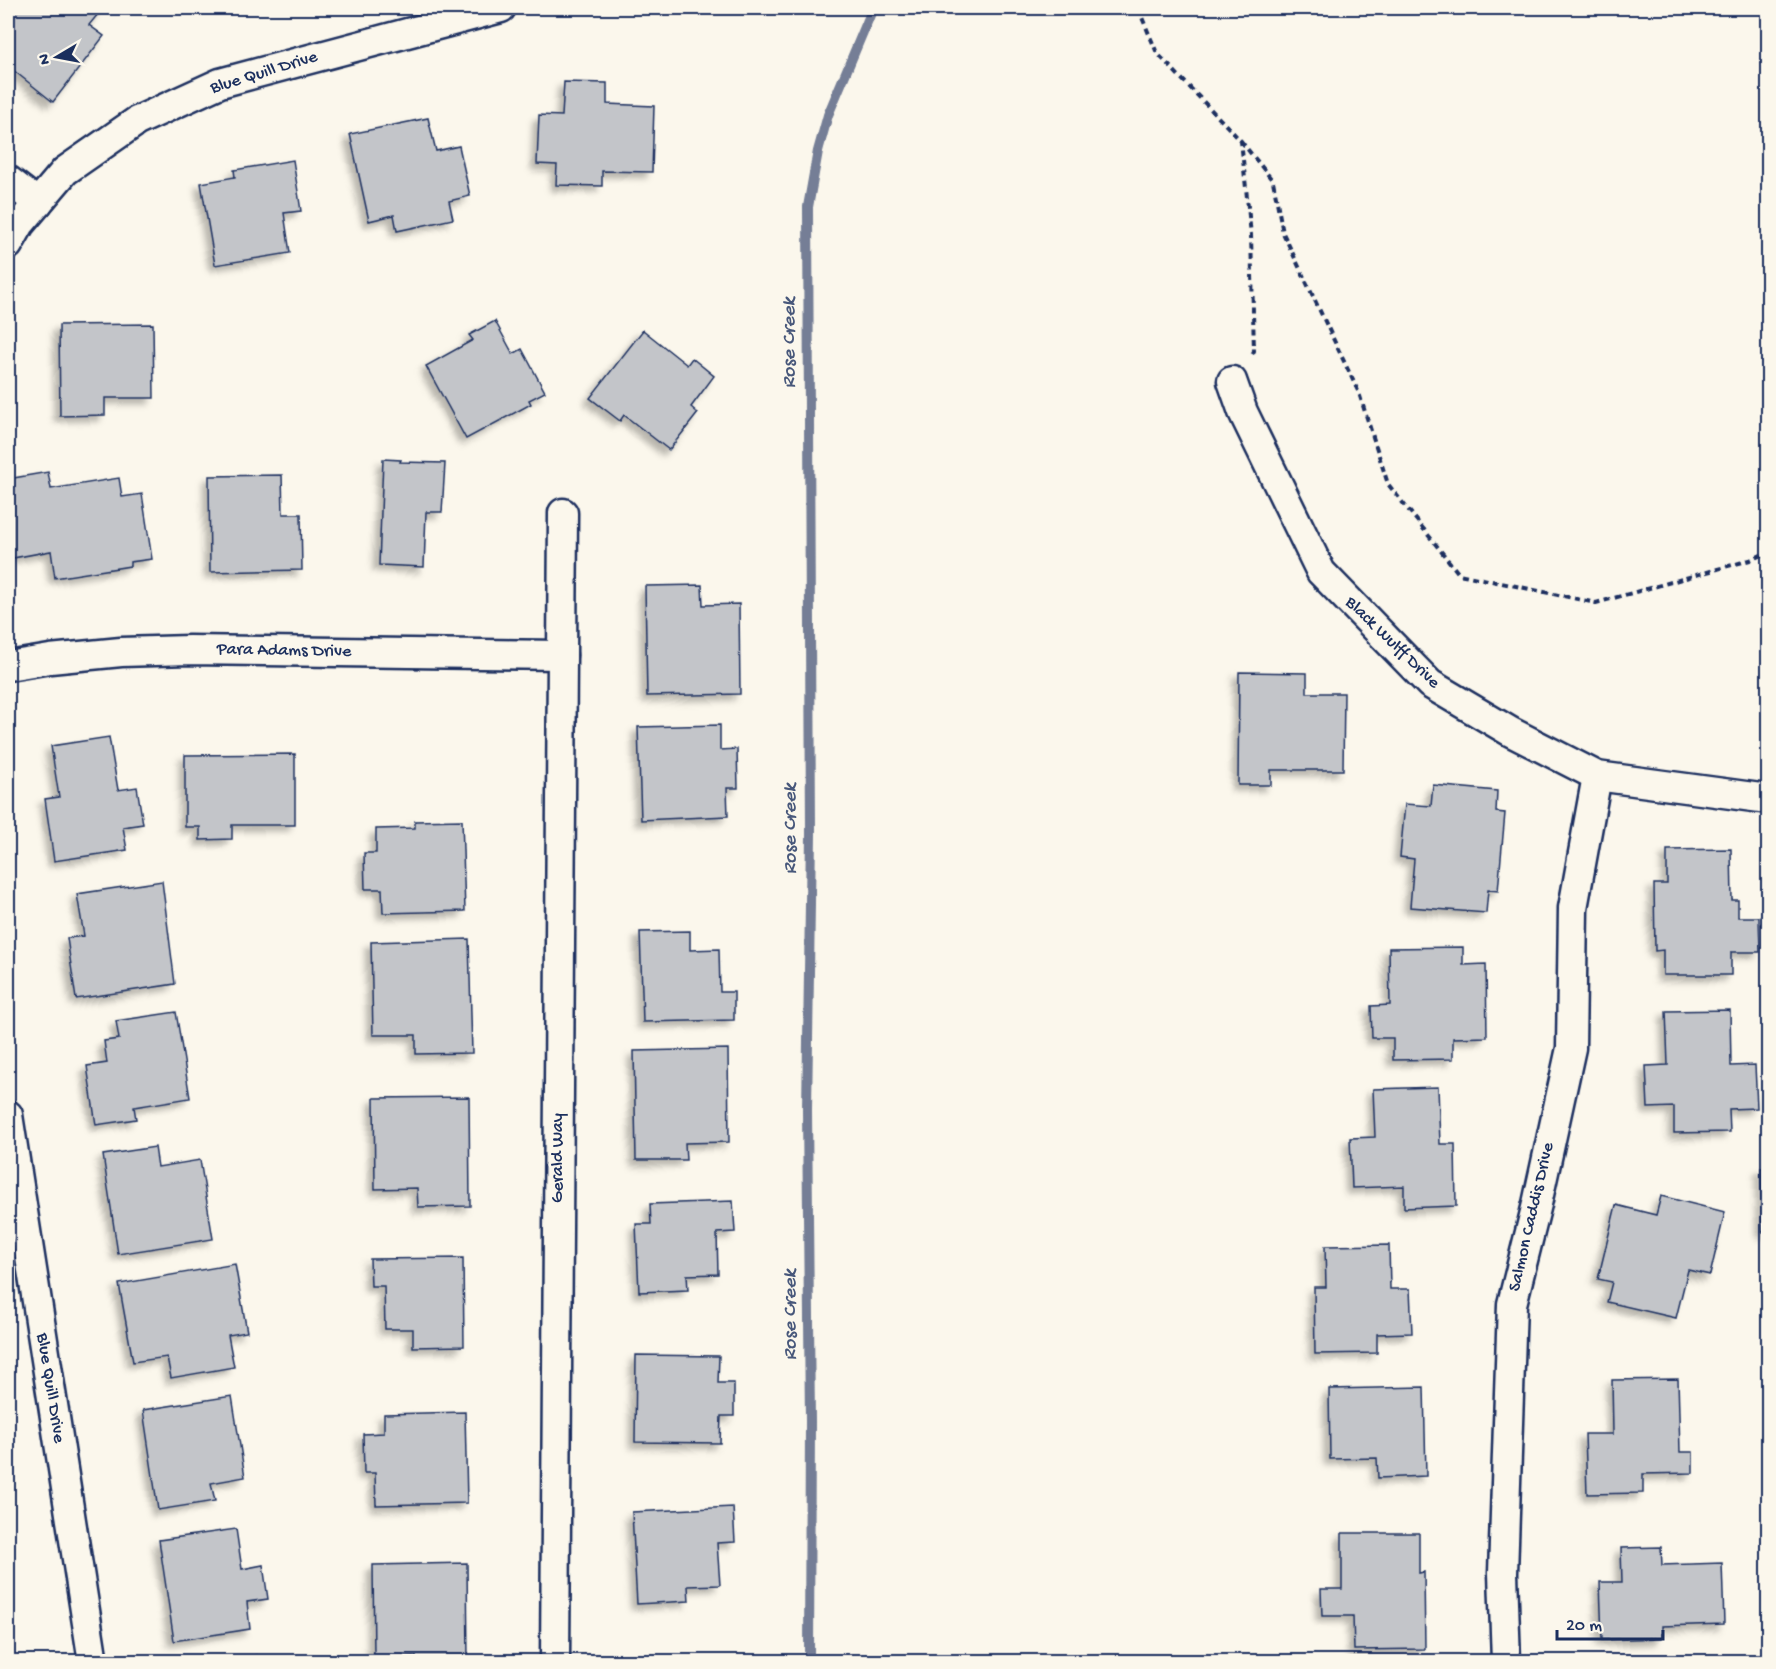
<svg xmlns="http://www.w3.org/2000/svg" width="1776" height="1669" viewBox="0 0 1776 1669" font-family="'Gochi Hand',sans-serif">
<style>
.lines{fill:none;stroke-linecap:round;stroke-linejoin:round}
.stream{stroke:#747e96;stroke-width:10}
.building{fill:#c3c5c9;stroke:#1b2f5e;stroke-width:1.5;filter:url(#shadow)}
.minor-casing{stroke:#1b2f5e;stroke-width:33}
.path{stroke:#1b2f5e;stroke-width:4;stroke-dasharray:6 4.5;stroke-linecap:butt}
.minor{stroke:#fbf7ec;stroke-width:28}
.labels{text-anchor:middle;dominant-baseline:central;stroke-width:5;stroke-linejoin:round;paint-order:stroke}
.street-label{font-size:18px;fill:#1b2f5e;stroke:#fbf7ec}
.water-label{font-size:20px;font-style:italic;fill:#47577a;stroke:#fbf7ec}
</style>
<defs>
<filter id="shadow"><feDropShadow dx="-5.5" dy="5.5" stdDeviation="3" flood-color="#0004"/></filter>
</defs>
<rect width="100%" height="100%" fill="#fbf7ec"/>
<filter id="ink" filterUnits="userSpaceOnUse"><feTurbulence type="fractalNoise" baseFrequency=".0167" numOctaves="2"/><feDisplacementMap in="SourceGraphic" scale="12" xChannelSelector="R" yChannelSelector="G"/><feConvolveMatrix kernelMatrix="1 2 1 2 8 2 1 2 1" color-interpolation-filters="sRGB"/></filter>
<g filter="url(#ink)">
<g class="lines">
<polyline class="stream" points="809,1662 810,1421 807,1110 811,834 808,207 818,151 828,115 873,8"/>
</g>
<g class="building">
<polygon points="8,8 14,12 18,8 103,8 89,25 104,36 53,102 8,66"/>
<polygon points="564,82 607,83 607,104 654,106 652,172 602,171 602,186 556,185 557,165 537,164 539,115 562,116"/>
<polygon points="428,118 436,151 459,146 470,196 449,201 453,219 397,231 394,215 369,221 350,134"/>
<polygon points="293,160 301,211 284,213 290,253 215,265 201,183 235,177 234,170"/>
<polygon points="495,321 513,354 522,349 545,392 529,400 531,404 466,439 426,366 473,340 469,335"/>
<polygon points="153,324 154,398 105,398 105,415 60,416 59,325"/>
<polygon points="643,330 687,365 692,358 714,376 691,407 698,413 669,450 624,415 620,421 590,398"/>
<polygon points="383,459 401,460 400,462 445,463 442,512 426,512 424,567 379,565"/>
<polygon points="48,472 51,489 119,478 122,497 142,494 152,559 130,562 130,566 55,578 51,551 13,558 8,521 8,479"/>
<polygon points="282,475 283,514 301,514 302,570 210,572 209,476"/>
<polygon points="702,585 703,605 739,604 740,694 647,696 645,586"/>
<polygon points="1239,672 1307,673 1307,693 1344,693 1343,770 1271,770 1271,785 1238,785"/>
<polygon points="720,725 720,750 737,749 738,788 727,788 728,816 641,820 638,727"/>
<polygon points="109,737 118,790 137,787 143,824 123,827 127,850 54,861 45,799 59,797 51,746"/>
<polygon points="295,754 295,825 232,825 232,839 200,840 200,827 185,827 185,755"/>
<polygon points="1433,785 1497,791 1496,812 1505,813 1498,891 1488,890 1486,913 1410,907 1414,859 1400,857 1405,804 1431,806"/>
<polygon points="462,820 465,911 383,913 382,889 365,889 364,853 376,853 376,829 415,828 415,821"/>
<polygon points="1731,849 1732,900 1738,900 1738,917 1759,917 1760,952 1731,952 1731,975 1663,975 1663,950 1655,951 1654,884 1667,884 1667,850"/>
<polygon points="162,881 175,984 76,999 67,938 84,936 77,894"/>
<polygon points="690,931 690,950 719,949 720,992 734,992 734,1020 643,1022 640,932"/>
<polygon points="469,939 472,1053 416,1054 416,1035 373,1035 371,942"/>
<polygon points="1463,947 1463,965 1486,964 1487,1037 1453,1038 1453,1059 1393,1060 1393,1038 1372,1038 1371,1006 1390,1005 1389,948"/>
<polygon points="1730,1010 1731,1066 1755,1065 1757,1108 1729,1109 1730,1132 1674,1133 1674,1107 1648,1108 1646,1066 1668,1065 1666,1011"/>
<polygon points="176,1012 190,1098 134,1107 136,1119 96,1125 87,1066 107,1063 104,1041 119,1039 116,1021"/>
<polygon points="728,1049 729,1142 685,1143 686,1160 636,1160 634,1051"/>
<polygon points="1438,1087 1440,1144 1455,1144 1456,1206 1404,1208 1404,1186 1352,1188 1350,1138 1375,1137 1373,1089"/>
<polygon points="469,1097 470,1206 418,1207 417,1188 375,1189 374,1098"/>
<polygon points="155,1147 158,1167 200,1160 213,1239 118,1254 103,1155"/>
<polygon points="1761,1168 1768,1168 1768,1232 1762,1232"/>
<polygon points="1661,1196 1725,1212 1710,1275 1688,1270 1676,1318 1607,1302 1612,1282 1598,1279 1616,1205 1656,1215"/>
<polygon points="733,1201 735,1232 717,1233 718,1274 687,1275 688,1290 639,1292 636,1224 651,1224 650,1204"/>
<polygon points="1389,1245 1390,1289 1410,1289 1412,1333 1377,1334 1377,1353 1315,1354 1314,1287 1326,1287 1325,1246"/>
<polygon points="463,1258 464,1346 413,1347 413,1329 385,1329 384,1286 371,1286 370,1259"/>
<polygon points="235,1264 247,1332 228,1335 234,1367 171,1378 167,1357 133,1362 119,1284"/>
<polygon points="636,1355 719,1356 718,1383 734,1383 734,1416 721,1416 720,1443 635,1442"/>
<polygon points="1678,1379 1680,1452 1693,1452 1693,1473 1643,1474 1643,1493 1587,1494 1585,1434 1613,1434 1612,1380"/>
<polygon points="1424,1387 1426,1476 1378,1478 1377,1458 1330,1459 1329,1389"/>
<polygon points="232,1396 245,1477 211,1483 215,1501 158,1510 143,1410"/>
<polygon points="465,1412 467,1503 376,1505 375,1473 364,1473 363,1434 384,1433 384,1414"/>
<polygon points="733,1507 735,1542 717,1543 720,1585 688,1586 689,1601 637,1604 632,1512"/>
<polygon points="236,1529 242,1569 263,1565 268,1599 247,1602 250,1629 174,1641 159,1540"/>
<polygon points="1342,1533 1419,1533 1419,1573 1424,1572 1425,1649 1354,1650 1353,1616 1322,1616 1321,1589 1342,1589"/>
<polygon points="1661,1547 1662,1565 1722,1563 1724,1624 1662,1626 1662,1638 1602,1640 1600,1582 1622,1582 1621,1548"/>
<polygon points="467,1563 468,1662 416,1662 416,1656 374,1657 373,1565"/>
<polygon points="257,1655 258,1662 214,1662"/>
</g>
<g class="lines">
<defs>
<g id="minor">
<polyline points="8,180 38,203"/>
<polyline points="8,245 20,224 65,171 137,121 220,83 501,8"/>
<polyline points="1232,381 1243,412 1321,572 1430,684 1511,732 1597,776 1768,799"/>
<polyline points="8,666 50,659 121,652 189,650 562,655"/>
<polyline points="8,1115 93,1662"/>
<polyline points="555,1662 563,513"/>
<polyline points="1506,1662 1503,1573 1512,1304 1537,1204 1571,1048 1573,908 1597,776"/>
</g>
</defs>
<use href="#minor" class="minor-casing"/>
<g class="path">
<polyline points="1140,8 1141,15 1157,53 1241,141 1251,235 1254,351 1251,356"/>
<polyline points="1241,141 1273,181 1283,233 1359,393 1388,484 1459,574 1596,603 1750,560 1768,552"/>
</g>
<use href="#minor" class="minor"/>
</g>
</g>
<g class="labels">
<g class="street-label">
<text transform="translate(264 73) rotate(-17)">Blue Quill Drive</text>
<text transform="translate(1392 643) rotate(44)">Black Wulff Drive</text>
<text transform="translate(284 651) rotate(1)">Para Adams Drive</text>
<text transform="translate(558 1158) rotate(-90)">Gerald Way</text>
<text transform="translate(1532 1217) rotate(-77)">Salmon Caddis Drive</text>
<text transform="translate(50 1388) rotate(81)">Blue Quill Drive</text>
</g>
<g class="water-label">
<text transform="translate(790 343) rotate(-90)">Rose Creek</text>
<text transform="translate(791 829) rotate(-90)">Rose Creek</text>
<text transform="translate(791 1315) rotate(-90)">Rose Creek</text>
</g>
</g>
<rect width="1776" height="1669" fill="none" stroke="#fbf7ec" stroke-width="30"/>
<rect x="15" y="15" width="1746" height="1639" fill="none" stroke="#1b2f5e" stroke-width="2" filter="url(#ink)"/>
<g transform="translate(57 57) rotate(260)" stroke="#fbf7ec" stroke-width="4.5" paint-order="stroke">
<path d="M0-4.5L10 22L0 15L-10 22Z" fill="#1b2f5e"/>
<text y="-9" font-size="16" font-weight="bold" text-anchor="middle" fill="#1b2f5e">N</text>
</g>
<path d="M1557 1630v9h106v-9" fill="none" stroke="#1b2f5e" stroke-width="3"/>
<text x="1566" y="1630" font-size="18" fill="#1b2f5e" stroke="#fbf7ec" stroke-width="4.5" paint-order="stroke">20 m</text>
</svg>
